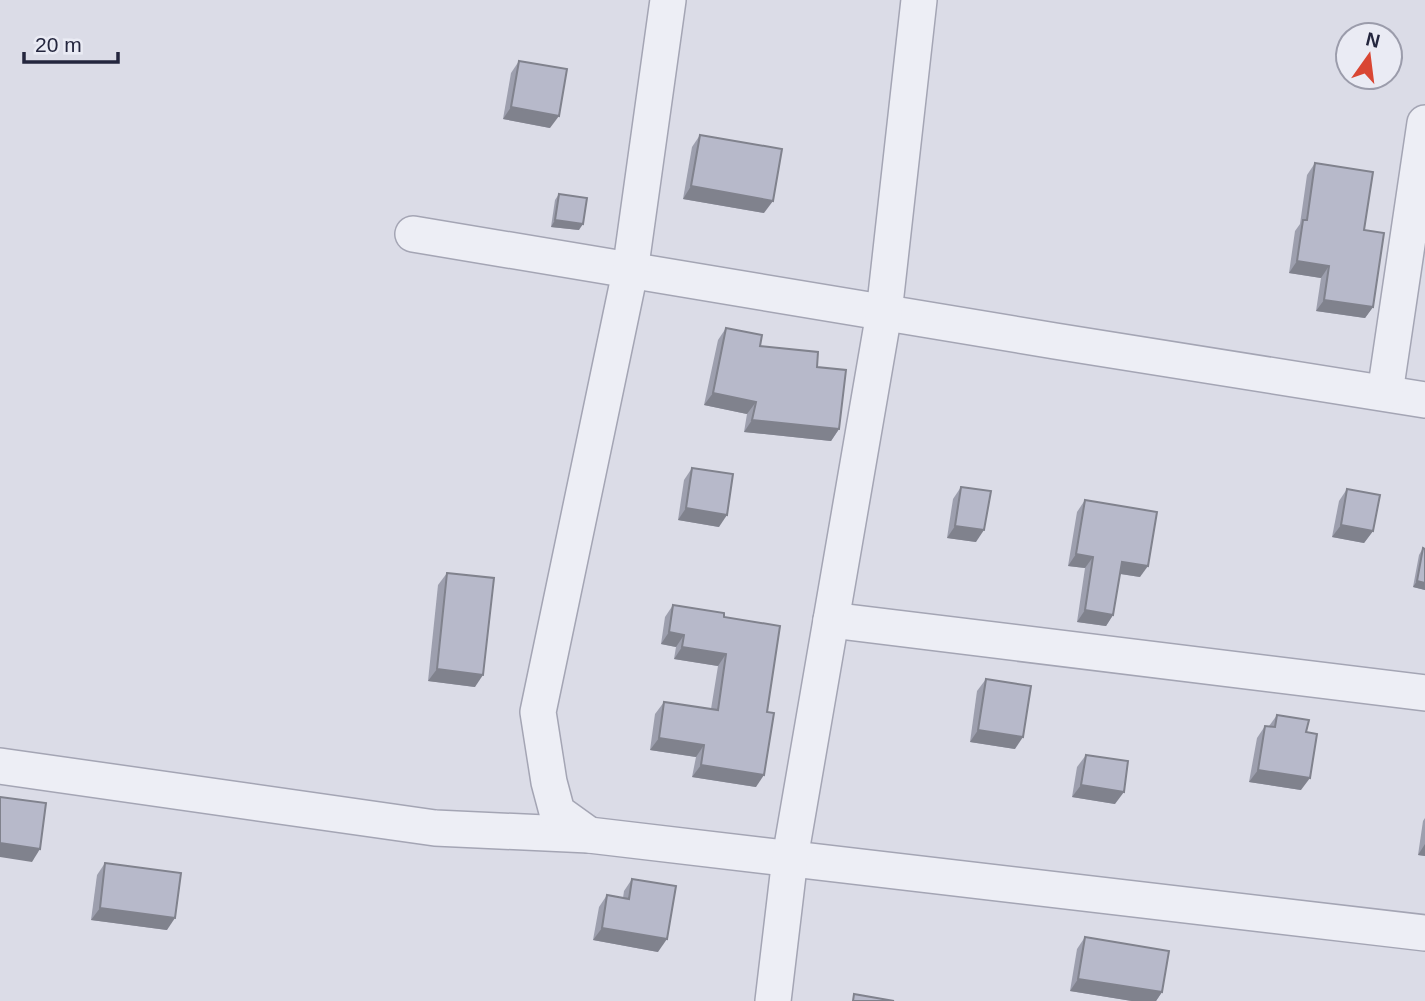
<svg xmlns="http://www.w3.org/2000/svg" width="1425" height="1001" viewBox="0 0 1425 1001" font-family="Helvetica,sans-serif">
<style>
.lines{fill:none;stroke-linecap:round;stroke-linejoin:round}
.minor-casing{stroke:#a4a5b4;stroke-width:38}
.minor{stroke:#edeef5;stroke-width:35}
.wall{fill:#9d9fae}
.shaded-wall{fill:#80828d}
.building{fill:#b7b9ca;stroke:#80828d;stroke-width:2}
</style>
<rect width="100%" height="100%" fill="#dbdce7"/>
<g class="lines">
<defs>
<g id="minor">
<polyline points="413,234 1055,341 1425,400"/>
<polyline points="1385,393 1425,123"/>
<polyline points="831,620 1425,693"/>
<polyline points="0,766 435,828 589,835 1425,933"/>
<polyline points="589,835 557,812 549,782 538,712 630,272 668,0"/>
<polyline points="773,1001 790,858 884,313 919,0"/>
</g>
</defs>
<use href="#minor" class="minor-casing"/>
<use href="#minor" class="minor"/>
</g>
<g class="wall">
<polygon points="519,61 550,128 503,119 511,73"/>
<polygon points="700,135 764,213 683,199 692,147"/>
<polygon points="1315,163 1364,230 1373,307 1365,318 1316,311 1321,278 1289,273 1295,231 1300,224 1307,175"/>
<polygon points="559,194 579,230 551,227 555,200"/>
<polygon points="726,328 760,346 817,367 839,429 831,441 744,432 747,414 704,405 718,340"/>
<polygon points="692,468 719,527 678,520 684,480"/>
<polygon points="961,487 976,542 947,538 953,499"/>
<polygon points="1347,489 1373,531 1364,543 1332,537 1339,501"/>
<polygon points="1085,500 1140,577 1120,574 1113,615 1106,626 1077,622 1085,568 1068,566 1077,512"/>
<polygon points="1423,548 1425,549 1425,590 1413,587 1419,555"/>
<polygon points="447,573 475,687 428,681 438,585"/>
<polygon points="673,605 724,617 756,787 692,777 696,757 650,750 655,714 664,702 711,709 718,666 674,659 676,647 661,644 665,617"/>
<polygon points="986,679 1015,749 970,742 977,691"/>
<polygon points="1277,715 1306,732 1301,790 1249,782 1257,738 1265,726 1269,726"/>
<polygon points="1086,755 1115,804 1072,797 1077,767"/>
<polygon points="1425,818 1425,856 1418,855 1423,821"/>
<polygon points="105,863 167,930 91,920 97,875"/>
<polygon points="632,879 658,952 593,940 599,907 607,895 623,898 624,891"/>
<polygon points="1085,937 1162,992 1156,1001 1132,1001 1070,991 1077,949"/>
</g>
<g class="shaded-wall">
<polygon points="511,107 559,116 550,128 503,119"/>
<polygon points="691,186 773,201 764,213 683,199"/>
<polygon points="555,220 583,224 579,230 551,227"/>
<polygon points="1297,261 1329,266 1321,278 1289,273"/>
<polygon points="1324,300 1373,307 1365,318 1316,311"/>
<polygon points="713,393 756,402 747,414 704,405"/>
<polygon points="752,420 839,429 831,441 744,432"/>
<polygon points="686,508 727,515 719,527 678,520"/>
<polygon points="1341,525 1373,531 1364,543 1332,537"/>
<polygon points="955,526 984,530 976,542 947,538"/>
<polygon points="1076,554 1093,557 1085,568 1068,566"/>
<polygon points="1122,562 1148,566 1140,577 1115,573"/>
<polygon points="1417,581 1425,583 1425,590 1413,587"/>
<polygon points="1085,610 1113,615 1106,626 1077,622"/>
<polygon points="669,632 684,635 676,647 661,644"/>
<polygon points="682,647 726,654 718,666 674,659"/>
<polygon points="437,669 483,675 475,687 428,681"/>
<polygon points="978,730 1023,737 1015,749 970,742"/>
<polygon points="659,738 704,745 696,757 650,750"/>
<polygon points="701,765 764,775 756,787 692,777"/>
<polygon points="1258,770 1310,778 1301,790 1249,782"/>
<polygon points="1081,785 1124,792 1115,804 1072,797"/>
<polygon points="0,843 40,849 32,862 0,857"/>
<polygon points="1425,844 1425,856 1418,855"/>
<polygon points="100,908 175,918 167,930 91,920"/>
<polygon points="602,928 667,939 658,952 593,940"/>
<polygon points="1078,979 1162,992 1156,1001 1132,1001 1070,991"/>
</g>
<g class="building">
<polygon points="519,61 567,69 559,116 511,107"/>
<polygon points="700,135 782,149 773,201 691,186"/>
<polygon points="1315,163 1373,172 1364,230 1384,233 1373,307 1324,300 1329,266 1297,261 1303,220 1307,220"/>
<polygon points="559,194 587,198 583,224 555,220"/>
<polygon points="726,328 762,335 760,346 818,352 817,367 846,370 839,429 752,420 756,402 713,393"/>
<polygon points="692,468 733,474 727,515 686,508"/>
<polygon points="961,487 991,491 984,530 955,526"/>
<polygon points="1347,489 1380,495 1373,531 1341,525"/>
<polygon points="1085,500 1157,512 1148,566 1122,562 1113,615 1085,610 1093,557 1076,554"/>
<polygon points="1423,548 1425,549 1425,583 1417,581"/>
<polygon points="447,573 494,578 483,675 437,669"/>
<polygon points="673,605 724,613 724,617 780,626 767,712 774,713 764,775 701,765 704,745 659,738 664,702 718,710 726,654 682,647 684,635 669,632"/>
<polygon points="986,679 1031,686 1023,737 978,730"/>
<polygon points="1277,715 1309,720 1306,732 1317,734 1310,778 1258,770 1265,726 1275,727"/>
<polygon points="1086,755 1128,761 1124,792 1081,785"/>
<polygon points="0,797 46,803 40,849 0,843"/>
<polygon points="105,863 181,873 175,918 100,908"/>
<polygon points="632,879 676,886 667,939 602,928 607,895 629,899"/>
<polygon points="1085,937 1169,951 1162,992 1078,979"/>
<polygon points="854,994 894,1001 853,1001"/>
</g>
<g transform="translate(1369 56) rotate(14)"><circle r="33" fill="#eaebf4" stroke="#9b9cab" stroke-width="2"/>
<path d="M0-5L12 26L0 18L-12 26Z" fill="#d94633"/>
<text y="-10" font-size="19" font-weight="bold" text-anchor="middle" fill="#24263e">N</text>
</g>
<path d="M24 52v10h94v-10" fill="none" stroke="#24263e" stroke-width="3.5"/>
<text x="35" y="52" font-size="21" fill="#24263e" stroke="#eaebf4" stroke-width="5" paint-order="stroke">20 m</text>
</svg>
